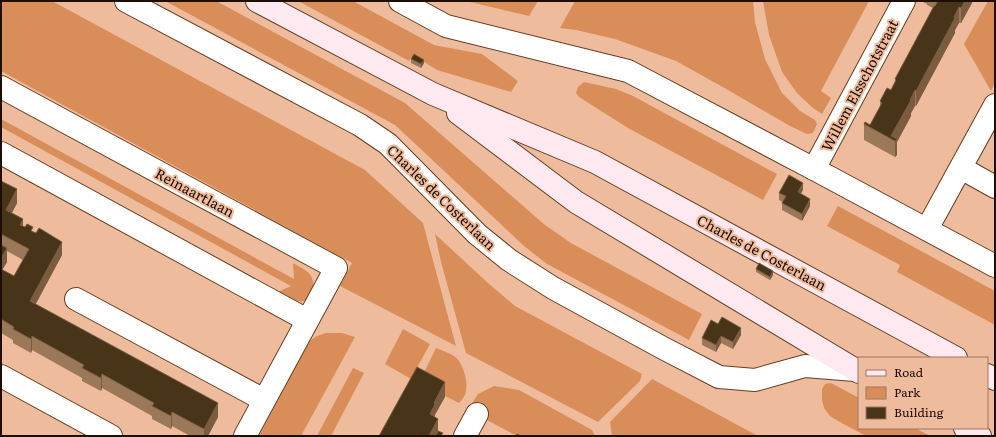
<svg xmlns="http://www.w3.org/2000/svg" width="996" height="437" viewBox="0 0 996 437" font-family="Literata,serif">
<style>
.green{fill:#d98e5a}
.lines{fill:none;stroke-linecap:round;stroke-linejoin:round}
.street-casing{stroke:#673e20;stroke-width:24}
.secondary-casing{stroke:#673e20;stroke-width:24}
.street{stroke:#fff;stroke-width:22}
.secondary{stroke:#fee9f1;stroke-width:22}
.wall{fill:#9b785a;fill-rule:evenodd}
.shaded-wall{fill:#7a5d40}
.building{fill:#483418;stroke:#7a5d40}
.labels{text-anchor:middle;dominant-baseline:central;stroke-width:4;stroke-linejoin:round;paint-order:stroke}
.street-label{font-size:14px;fill:#1e0d03;stroke:#eebc9c}
</style>
<rect width="100%" height="100%" fill="#eebc9c"/>
<g class="green">
<polygon points="1,1 52,1 365,170 423,223 456,346 340,286 352,263 1,71"/>
<polygon points="165,1 216,1 405,103 545,225 571,243 702,314 689,340 547,264 524,246 395,125"/>
<polygon points="298,1 353,1 434,45 482,54 518,81 511,92 437,70 413,55 409,61"/>
<polygon points="466,1 538,1 529,16"/>
<polygon points="575,1 753,1 755,22 765,59 782,93 800,111 815,120 817,124 813,133 807,134 790,126 728,90 676,61 615,39 576,30 560,28"/>
<polygon points="763,1 869,1 821,91 831,98 822,114 813,108 797,93 782,72 769,35"/>
<polygon points="988,1 995,1 995,83 991,91 964,44"/>
<polygon points="584,82 616,89 633,96 777,174 763,200 628,128 579,97 576,93 578,87"/>
<path d="M 1,119 L 294,279 L 293,263 C 305,270 312,271 314,286 C 312,290 309,297 306,300 C 299,305 284,295 278,292 L 291,286 L 1,127 Z"/>
<polygon points="838,206 995,291 995,325 897,272 900,265 827,226"/>
<polygon points="435,234 488,283 515,306 642,374 640,381 598,422 466,353 441,262"/>
<polygon points="403,329 430,344 411,379 385,364"/>
<polygon points="326,333 342,333 355,337 301,436 259,436 308,342 317,336"/>
<path d="M 436,348 C 442,350 449,353 454,356 C 464,363 469,384 465,395 C 463,398 461,401 459,403 L 419,383 Z"/>
<polygon points="353,368 364,373 331,436 317,436"/>
<polygon points="652,379 758,436 612,436 610,422"/>
<polygon points="831,383 859,398 859,428 915,428 930,436 866,436 838,421 830,416 824,408 822,400 822,389 825,384"/>
<polygon points="494,386 519,390 592,430 595,436 517,436 468,410 478,394"/>
</g>
<g class="lines">
<defs>
<g id="street">
<polyline points="126,1 360,125 388,144 477,234 509,260 553,288 663,348 719,377 755,380 805,366 855,370"/>
<polyline points="400,1 446,26 628,71 814,169 995,266"/>
<polyline points="1,87 336,268 245,436"/>
<polyline points="1,153 307,320"/>
<polyline points="961,168 995,187"/>
<polyline points="814,169 904,1"/>
<polyline points="927,229 995,105"/>
<polyline points="76,299 264,400"/>
<polyline points="1,376 111,436"/>
<polyline points="465,436 477,414"/>
</g>
<g id="secondary">
<polyline points="257,1 433,94 595,162 956,358"/>
<polyline points="458,113 576,202 859,372"/>
<polyline points="987,375 995,379"/>
<polyline points="965,428 980,436"/>
</g>
</defs>
<use href="#street" class="street-casing"/>
<use href="#secondary" class="secondary-casing"/>
<use href="#street" class="street"/>
<use href="#secondary" class="secondary"/>
</g>
<g class="wall">
<polygon points="923,1 973,1 961,23 959,23 955,30 955,33 916,106 915,106 911,113 911,116 897,142 897,155 895,157 864,140 864,124 870,125 880,106 880,101 891,90 895,82 895,79 933,8 927,5 927,4 923,2"/>
<polygon points="411,59 424,63 421,68 411,63"/>
<path d="M 1,181 L 17,203 L 12,213 L 23,226 L 33,232 L 62,255 L 36,304 L 218,417 L 208,436 L 190,436 L 172,426 L 171,429 L 152,419 L 152,416 L 102,388 L 101,391 L 82,381 L 82,378 L 32,350 L 31,353 L 13,343 L 13,340 L 1,333 ZM 7,251 L 23,260 L 14,276 L 2,270 L 7,262 Z"/>
<polygon points="803,190 800,194 810,206 802,221 782,210 782,203 783,202 779,200 779,193"/>
<polygon points="756,269 773,275 770,280 756,272"/>
<polygon points="718,324 741,335 733,349 721,343 716,352 702,345 702,338"/>
</g>
<g class="shaded-wall">
<polygon points="965,1 973,1 961,23 961,8"/>
<polygon points="959,7 959,23 955,30 955,33 916,106 916,91"/>
<polygon points="424,60 424,63 421,68 421,64"/>
<polygon points="915,90 915,106 911,113 911,116 897,142 897,155 895,157 895,141 891,136"/>
<polygon points="803,183 803,190 798,199 798,192"/>
<polygon points="17,189 17,203 6,224 6,210"/>
<polygon points="810,199 810,206 802,221 802,214"/>
<polygon points="23,219 23,233 20,225"/>
<polygon points="62,242 62,255 30,314 30,301"/>
<polygon points="7,248 7,262 1,272 1,258"/>
<polygon points="773,271 773,275 770,280 770,277"/>
<polygon points="741,328 741,335 733,349 733,342"/>
<polygon points="32,336 32,350 31,353 31,339"/>
<polygon points="721,336 721,343 716,352 716,345"/>
<polygon points="102,374 102,388 101,391 101,378"/>
<polygon points="445,382 445,397 435,415 435,419 430,414 434,403"/>
<polygon points="218,403 218,417 208,436 204,436 204,429"/>
<polygon points="172,412 172,426 171,429 171,416"/>
<polygon points="438,419 438,435 437,436 429,436"/>
</g>
<g class="building">
<polygon points="938,1 965,1 961,8 959,7 954,17 955,18 916,91 915,90 910,100 911,100 891,136 897,139 895,141 864,124 865,122 870,125 882,103 880,101 887,88 891,90 896,80 895,79 934,6 935,6"/>
<polygon points="414,54 424,60 421,64 411,59"/>
<polygon points="789,175 803,183 798,192 810,199 802,214 782,203 786,196 779,193"/>
<polygon points="1,181 17,189 6,210 23,219 20,225 25,227 27,224 33,227 31,231 36,233 39,228 62,242 30,301 218,403 204,429 172,412 171,416 152,406 154,403 102,374 101,378 82,368 84,365 32,336 31,339 13,329 14,327 1,319 1,269 14,276 29,249 1,234"/>
<polygon points="1,245 7,248 1,258"/>
<polygon points="759,263 773,271 770,277 756,269"/>
<polygon points="722,317 741,328 733,342 721,336 716,345 702,338 711,320 718,324"/>
<polygon points="417,367 445,382 434,403 435,404 430,414 438,419 429,436 419,436 416,435 416,436 379,436"/>
<polygon points="438,431 443,433 441,436 436,436"/>
<polygon points="517,434 521,436 516,436"/>
</g>
<g class="labels">
<g class="street-label">
<text transform="translate(859 85) rotate(-62)">Willem Elsschotstraat</text>
<text transform="translate(195 192) rotate(28)">Reinaartlaan</text>
<text transform="translate(442 197) rotate(44)">Charles de Costerlaan</text>
<text transform="translate(762 252) rotate(28)">Charles de Costerlaan</text>
</g>
</g>
<rect width="996" height="437" fill="none" stroke="#1e0d03" stroke-width="4"/>
<rect x="858" y="357" width="130" height="72" fill="#eebc9c" stroke="#9b765f"/>
<rect x="866" y="370" width="20" height="6" fill="#fee9f1" stroke="#9b765f"/>
<text x="894" y="377" font-size="12" fill="#1e0d03">Road</text>
<rect x="866" y="387" width="20" height="12" fill="#d98e5a" stroke="#9b765f"/>
<text x="894" y="397" font-size="12" fill="#1e0d03">Park</text>
<rect x="866" y="407" width="20" height="12" fill="#483418" stroke="#9b765f"/>
<text x="894" y="417" font-size="12" fill="#1e0d03">Building</text>
</svg>
